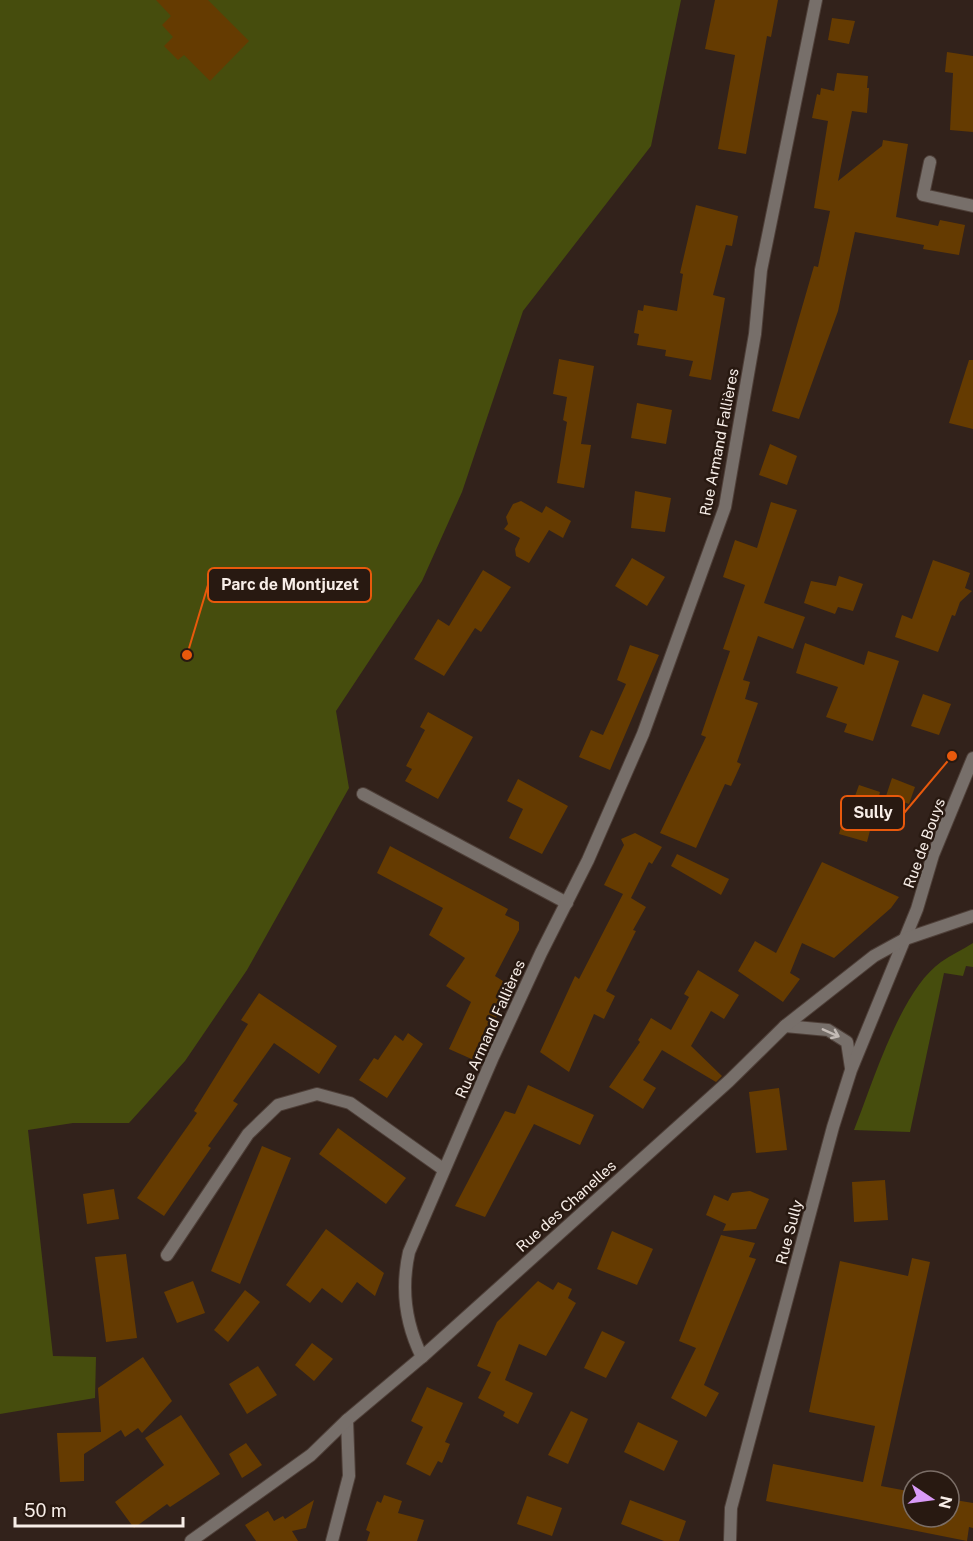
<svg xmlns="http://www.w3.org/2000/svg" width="973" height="1541" viewBox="0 0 973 1541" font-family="'Public Sans',sans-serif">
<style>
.green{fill:#464d0d}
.building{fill:#653b01}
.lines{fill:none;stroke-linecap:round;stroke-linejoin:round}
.minor-casing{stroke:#4e3f38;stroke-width:14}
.tertiary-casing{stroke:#4e3f38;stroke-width:14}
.minor{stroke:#776f6a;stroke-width:12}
.tertiary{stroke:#776f6a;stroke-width:12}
.oneway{stroke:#c4bbb6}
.labels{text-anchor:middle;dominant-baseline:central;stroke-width:5;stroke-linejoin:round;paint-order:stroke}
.street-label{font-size:15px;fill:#f8eee8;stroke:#281911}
.leader{fill:none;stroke:#e8590c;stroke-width:2}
.callout-dot{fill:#e8590c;stroke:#281911;stroke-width:2}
.callout{fill:#281911;stroke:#e8590c;stroke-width:2}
.callout-label{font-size:16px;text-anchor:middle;font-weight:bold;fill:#f8eee8}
</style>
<rect width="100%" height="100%" fill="#32221b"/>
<g class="green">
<polygon points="0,0 681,0 651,146 523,311 462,492 422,581 336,711 349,788 247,970 185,1061 129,1123 73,1123 28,1130 53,1356 96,1357 95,1398 0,1414"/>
<path d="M 973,943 L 973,967 L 966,966 L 963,976 L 944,973 L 910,1132 L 854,1130 C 873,1083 900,991 941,962 C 951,955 962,950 973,943 Z"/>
</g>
<g class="building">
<polygon points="156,0 208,0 249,41 210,81 184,55 178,60 164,46 173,37 162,25 171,16"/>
<polygon points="715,0 778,0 771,37 767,36 746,154 718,149 735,55 705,49"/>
<polygon points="832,18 855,21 849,44 828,40"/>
<polygon points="947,52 973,56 973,132 950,130 953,73 945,72"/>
<polygon points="837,73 868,76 867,88 869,88 867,113 852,111 838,181 882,146 883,140 908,144 896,217 938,226 940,220 965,225 959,255 923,249 924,245 855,232 838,311 799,419 772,411 814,266 818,267 830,211 814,208 828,121 812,118 817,94 820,95 821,88 834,91"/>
<polygon points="696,205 738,216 732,246 726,245 713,295 725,298 711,380 689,376 693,361 665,356 666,350 637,345 639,334 634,333 638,310 643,311 644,305 677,311 683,274 680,273"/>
<polygon points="559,359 594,366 581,444 591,445 584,488 557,483 567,422 563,420 567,397 553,394"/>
<polygon points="969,360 973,360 973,429 949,423"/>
<polygon points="637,403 672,410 666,444 631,438"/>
<polygon points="770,444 797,456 787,485 759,475"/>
<polygon points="635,491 671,498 665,532 631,528"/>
<polygon points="521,501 542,513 546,506 571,521 563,538 549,530 529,563 516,556 515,549 520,538 504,529 508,524 506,517 513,504"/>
<polygon points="771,502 797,510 764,603 805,617 793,649 758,636 743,680 750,682 745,699 758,703 737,762 741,764 731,786 725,784 696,848 660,833 706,737 701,735 730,651 723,649 745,585 723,577 735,540 757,548"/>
<polygon points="632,558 665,577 647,606 615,586"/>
<polygon points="933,560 970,573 965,588 972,591 960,602 955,616 952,615 938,652 895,637 902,615 912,619"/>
<polygon points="483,570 511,587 481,632 475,628 444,676 414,659 438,619 449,626"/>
<polygon points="839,576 863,584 853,611 838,607 835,614 804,603 811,581 836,586"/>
<polygon points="805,643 864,665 868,651 899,661 873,741 844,732 847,724 826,717 838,687 796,673"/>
<polygon points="630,645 659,655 610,770 579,757 591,730 603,735 626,684 617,680"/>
<polygon points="923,694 951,704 939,735 911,726"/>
<polygon points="428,712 473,737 438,799 405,781 412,769 406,766 425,730 420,727"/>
<polygon points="892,778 915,787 909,804 886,796"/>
<polygon points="518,779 568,806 542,854 509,838 523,809 507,801"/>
<polygon points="859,785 880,792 867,842 839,834 847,806 851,807"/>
<polygon points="635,833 662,847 652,864 649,862 631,898 646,907 633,930 636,931 606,991 615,996 604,1019 594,1014 569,1072 540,1052 575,976 579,979 623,894 604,885 624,845 621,839"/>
<polygon points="390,846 508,909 505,915 519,922 519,930 495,976 511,986 476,1061 449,1049 471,1002 446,986 465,958 429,935 443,908 377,873"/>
<polygon points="677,854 729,879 721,895 671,866"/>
<polygon points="822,862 899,897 891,908 834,958 802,943 790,973 800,979 783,1002 738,971 755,941 776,953"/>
<polygon points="698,970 739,995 724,1019 711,1011 691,1046 722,1076 716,1082 662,1050 643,1080 656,1088 643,1109 609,1087 640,1042 638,1040 651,1018 671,1030 689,997 684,994"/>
<polygon points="259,993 337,1046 319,1074 274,1043 233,1101 238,1104 208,1146 211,1148 164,1216 137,1198 197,1113 194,1111 248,1024 241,1020"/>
<polygon points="408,1033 423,1044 387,1098 359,1080 374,1058 378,1060 395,1035 403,1041"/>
<polygon points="528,1085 594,1115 580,1145 534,1124 485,1217 455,1206 505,1111 515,1114"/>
<polygon points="779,1088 787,1150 756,1153 749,1092"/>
<polygon points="338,1128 406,1178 386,1204 319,1154"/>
<polygon points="262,1146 291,1158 240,1284 211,1271"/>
<polygon points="885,1180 888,1220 854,1222 852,1182"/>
<polygon points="114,1189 119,1219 87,1224 83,1194"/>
<polygon points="750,1191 769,1199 756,1229 723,1231 726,1224 706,1215 714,1195 728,1201 732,1193"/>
<polygon points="326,1229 384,1273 375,1296 357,1282 342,1303 322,1288 310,1303 286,1285"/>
<polygon points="612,1231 653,1249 637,1285 597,1269"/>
<polygon points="721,1235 755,1243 749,1257 756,1259 704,1385 719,1393 706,1417 671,1398 696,1348 679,1341"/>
<polygon points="126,1254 137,1338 106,1342 95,1257"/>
<polygon points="912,1258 930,1262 881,1486 913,1492 913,1517 949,1517 949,1499 973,1503 973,1528 969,1527 967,1541 766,1501 773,1464 863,1482 875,1426 809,1412 840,1261 908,1276"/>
<polygon points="193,1281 205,1313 177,1323 164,1292"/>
<polygon points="538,1281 553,1290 558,1282 572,1289 568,1298 576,1303 546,1356 519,1344 505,1380 533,1393 518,1424 503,1416 505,1412 478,1398 491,1372 477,1366 497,1322"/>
<polygon points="245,1290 260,1302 228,1342 214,1330"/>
<polygon points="602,1331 625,1342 606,1378 584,1368"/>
<polygon points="312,1343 333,1359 314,1381 295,1365"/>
<polygon points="143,1357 172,1401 142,1433 138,1428 125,1437 121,1430 84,1454 84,1481 60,1482 57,1433 101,1432 98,1388"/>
<polygon points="258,1366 277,1395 247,1414 229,1384"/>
<polygon points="427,1387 463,1403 445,1442 450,1444 442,1463 438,1461 430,1476 406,1464 423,1427 411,1421"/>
<polygon points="571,1411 588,1419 568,1464 548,1455"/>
<polygon points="181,1415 220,1474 170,1507 167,1504 134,1528 115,1502 164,1465 145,1438"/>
<polygon points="638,1422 678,1441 664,1471 624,1452"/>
<polygon points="246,1443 262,1465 242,1478 229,1454"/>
<polygon points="384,1495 402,1501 398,1513 424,1520 417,1541 367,1541 370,1532 366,1530 371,1516 377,1501 381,1503"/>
<polygon points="527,1496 562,1508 552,1536 517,1524"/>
<polygon points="314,1500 306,1528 292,1531 298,1541 256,1541 245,1525 268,1511 274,1521 283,1516 285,1519"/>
<polygon points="630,1500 686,1521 679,1541 664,1541 621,1524"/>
</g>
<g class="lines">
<defs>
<g id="minor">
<polyline points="930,162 923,195 973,206"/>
<polyline points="363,794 567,903"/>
<polyline points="785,1026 828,1030 847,1042 851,1068"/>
<polyline points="167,1255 248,1134 278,1105 317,1094 350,1103 443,1169"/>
<polyline points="332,1541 349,1476 347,1420"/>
<polyline points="730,1541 731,1508 833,1127 851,1070 917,909 933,855 973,758"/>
</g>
<g id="tertiary">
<path d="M 422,1357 C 405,1323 401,1288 409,1252 L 493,1057 L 541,953 L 588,860 L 643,734 L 725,507 L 755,334 L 761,270 L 816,0"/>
<polyline points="191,1541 311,1455 347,1420 422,1357 729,1081 785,1026 874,956 905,939 973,916"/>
</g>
</defs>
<use href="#minor" class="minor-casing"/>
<use href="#tertiary" class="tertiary-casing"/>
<use href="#minor" class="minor"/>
<use href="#tertiary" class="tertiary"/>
</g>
<defs><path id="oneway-shaft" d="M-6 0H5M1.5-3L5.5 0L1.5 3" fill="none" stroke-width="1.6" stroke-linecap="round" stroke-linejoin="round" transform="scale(1.5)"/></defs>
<use class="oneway" href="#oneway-shaft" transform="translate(831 1033) rotate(24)"/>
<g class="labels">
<g class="street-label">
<text transform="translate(719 442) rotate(-79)">Rue Armand Fallières</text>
<text transform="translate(924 843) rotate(-70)">Rue de Bouys</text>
<text transform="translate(490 1029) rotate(-66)">Rue Armand Fallières</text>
<text transform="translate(566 1206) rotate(-42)">Rue des Chanelles</text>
<text transform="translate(789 1232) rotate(-75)">Rue Sully</text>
</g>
</g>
<path class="leader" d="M187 655L208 585M952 756L904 813"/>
<g class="callout-dot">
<circle cx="187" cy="655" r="6"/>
<circle cx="952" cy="756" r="6"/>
</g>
<g class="callout">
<rect x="208" y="568" width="163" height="34" rx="6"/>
<rect x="841" y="796" width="63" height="34" rx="6"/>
</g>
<g class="callout-label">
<text x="290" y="590">Parc de Montjuzet</text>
<text x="873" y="818">Sully</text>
</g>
<g transform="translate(931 1499) rotate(103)"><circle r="28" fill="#281911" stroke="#7b6e67" stroke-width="1.5"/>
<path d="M0-4.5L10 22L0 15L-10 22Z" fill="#d99af7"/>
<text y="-9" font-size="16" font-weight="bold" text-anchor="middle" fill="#f8eee8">N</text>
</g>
<path d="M15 1517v9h168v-9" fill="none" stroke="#f8eee8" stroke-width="3"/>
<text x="24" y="1517" font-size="18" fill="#f8eee8" stroke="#281911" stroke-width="4.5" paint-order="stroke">50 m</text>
</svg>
